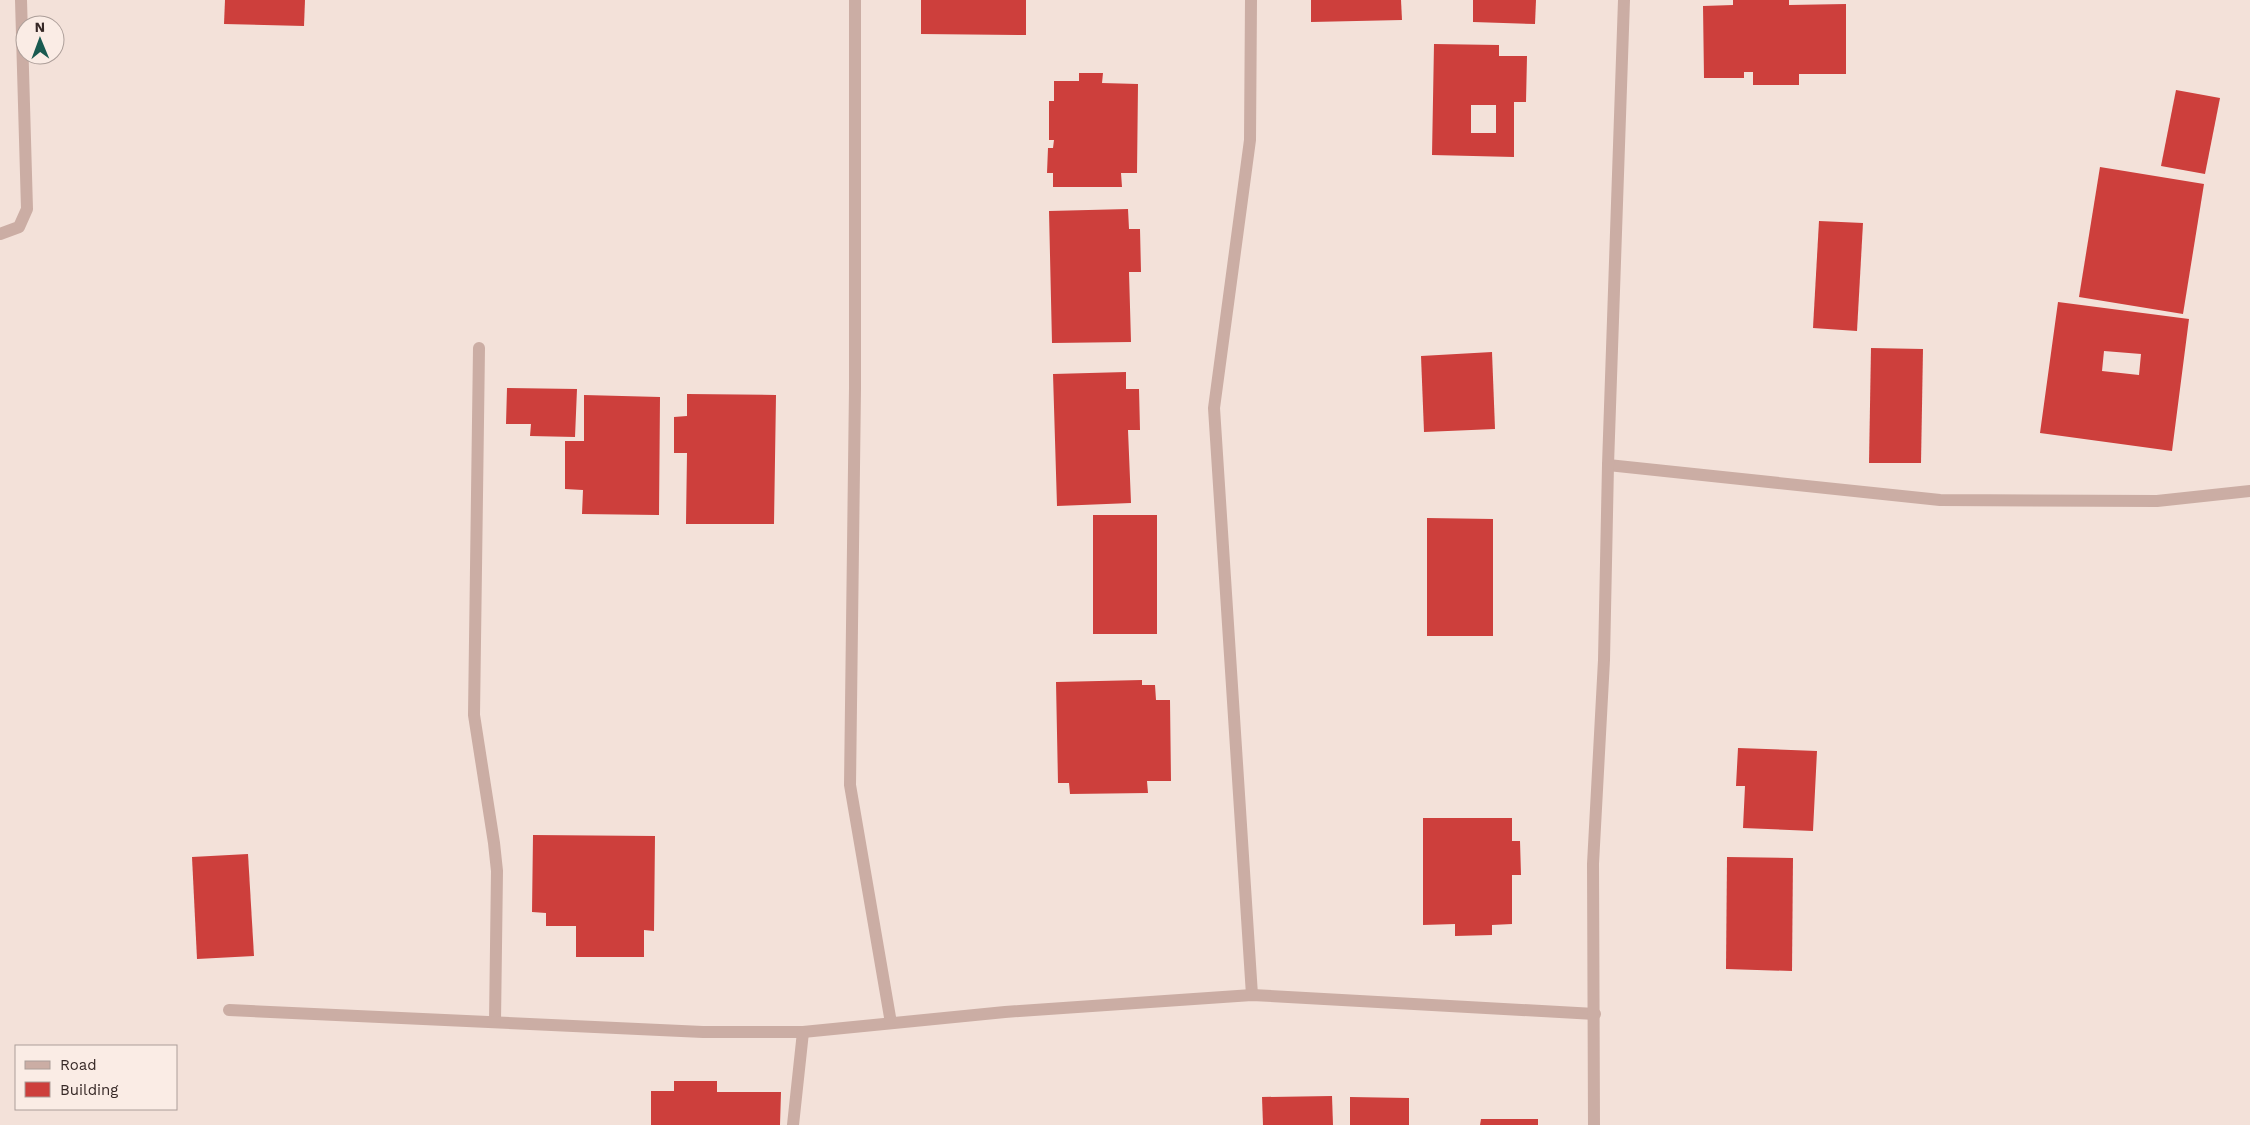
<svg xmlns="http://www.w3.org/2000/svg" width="2250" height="1125" viewBox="0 0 2250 1125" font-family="'Work Sans',sans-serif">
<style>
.building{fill:#cd3f3c;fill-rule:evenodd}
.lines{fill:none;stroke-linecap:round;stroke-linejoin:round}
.minor{stroke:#cbada4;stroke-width:12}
</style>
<rect width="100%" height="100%" fill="#f3e1d9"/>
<g class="building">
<polygon points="225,0 305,0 304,26 224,24"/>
<polygon points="921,0 1026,0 1026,35 921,34"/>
<polygon points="1311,0 1401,0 1402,20 1311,22"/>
<polygon points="1473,0 1536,0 1535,24 1473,22"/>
<polygon points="1733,0 1789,0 1789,5 1846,4 1846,74 1799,74 1799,85 1753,85 1753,72 1744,72 1744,78 1704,78 1703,6 1733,5"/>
<path d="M 1434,44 L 1499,45 L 1499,56 L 1527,56 L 1526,102 L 1514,102 L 1514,157 L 1432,155 ZM 1471,105 L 1496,105 L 1496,133 L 1471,133 Z"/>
<polygon points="1079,73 1103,73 1102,83 1138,84 1137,173 1121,173 1122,187 1053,187 1053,173 1047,173 1048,148 1053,148 1054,140 1049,140 1049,101 1054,101 1054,81 1079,81"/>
<polygon points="2176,90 2220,98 2205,174 2161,166"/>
<polygon points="2100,167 2204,184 2183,314 2079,297"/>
<polygon points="1128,209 1129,229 1140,229 1141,272 1129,272 1131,342 1052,343 1049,211"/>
<polygon points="1819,221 1863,223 1857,331 1813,328"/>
<path d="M 2058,302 L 2189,319 L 2172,451 L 2040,433 ZM 2104,351 L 2141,354 L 2139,375 L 2102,371 Z"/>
<polygon points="1871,348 1923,349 1921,463 1869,463"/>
<polygon points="1492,352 1495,429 1424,432 1421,356"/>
<polygon points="1126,372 1126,389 1139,389 1140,430 1128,430 1131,503 1057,506 1053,374"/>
<polygon points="507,388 577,389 575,437 530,436 531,424 506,424"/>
<polygon points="687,394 776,395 774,524 686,524 687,453 674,453 674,417 687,416"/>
<polygon points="584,395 660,397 659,515 582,514 583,490 565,489 565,441 584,441"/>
<rect x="1093" y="515" width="64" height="119"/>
<polygon points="1427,518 1493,519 1493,636 1427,636"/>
<polygon points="1142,680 1142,685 1155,685 1156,700 1170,700 1171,781 1147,781 1148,793 1070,794 1069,783 1058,783 1056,682"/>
<polygon points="1738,748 1817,751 1813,831 1743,828 1745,786 1736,786"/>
<polygon points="1423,818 1512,818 1512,841 1520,841 1521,875 1512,875 1512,924 1492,925 1492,935 1455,936 1455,924 1423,925"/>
<polygon points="533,835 655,836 654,931 644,930 644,957 576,957 576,926 546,926 546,913 532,912"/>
<polygon points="248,854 254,956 197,959 192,857"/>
<polygon points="1727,857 1793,858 1792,971 1726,969"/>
<polygon points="674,1081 717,1081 717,1092 781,1092 780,1125 651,1125 651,1091 674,1091"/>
<polygon points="1332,1096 1333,1125 1263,1125 1262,1097"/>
<polygon points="1350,1097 1409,1098 1409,1125 1350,1125"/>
<polygon points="1481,1119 1538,1119 1538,1125 1480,1125"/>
</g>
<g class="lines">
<g class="minor">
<polyline points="855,0 855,388 850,785 891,1023"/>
<polyline points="1251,0 1250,140 1214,408 1252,995"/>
<polyline points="0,234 19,227 27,209 21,0"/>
<polyline points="479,348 474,715 494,843 497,871 495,1022"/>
<polyline points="1608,465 1940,500 2157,501 2250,491"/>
<polyline points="229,1010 703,1032 803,1032 1005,1012 1252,995 1595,1014"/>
<polyline points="793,1125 803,1032"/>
<polyline points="1594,1125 1593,864 1604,660 1608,465 1624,0"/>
</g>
</g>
<rect x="15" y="1045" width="162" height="65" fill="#faece5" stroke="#ac9e99"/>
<rect x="25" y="1061" width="25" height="8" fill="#cbada4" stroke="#ac9e99"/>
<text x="60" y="1070" font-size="15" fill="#362826">Road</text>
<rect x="25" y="1082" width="25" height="15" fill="#cd3f3c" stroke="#ac9e99"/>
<text x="60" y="1095" font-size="15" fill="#362826">Building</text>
<g transform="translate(40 40) rotate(359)"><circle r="24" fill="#faece5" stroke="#ac9e99"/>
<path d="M0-4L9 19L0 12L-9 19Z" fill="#195a50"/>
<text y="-8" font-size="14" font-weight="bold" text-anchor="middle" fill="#362826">N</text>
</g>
</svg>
